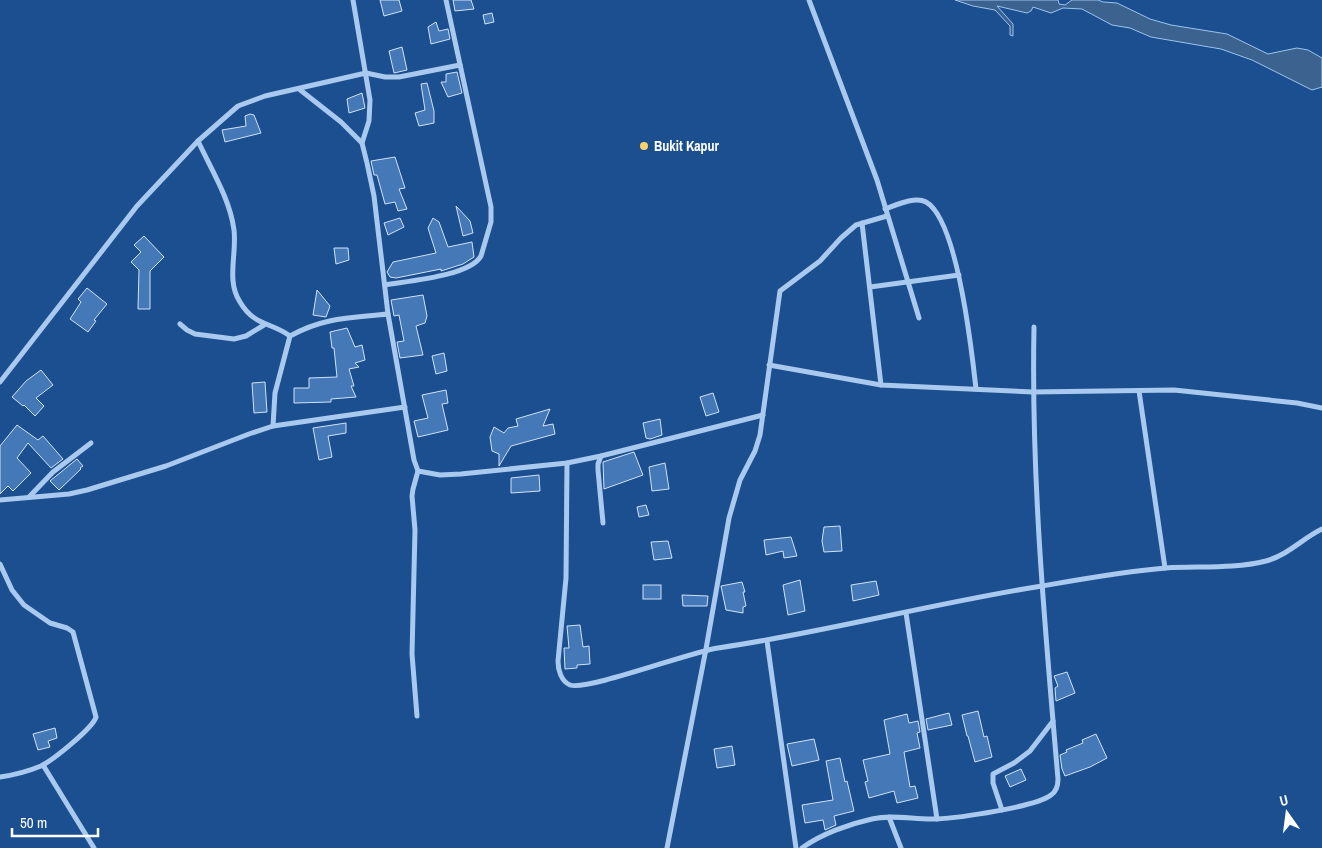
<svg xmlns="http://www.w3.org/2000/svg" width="1322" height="848" viewBox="0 0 1322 848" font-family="'Archivo Narrow',sans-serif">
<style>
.water{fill:#3c6290;stroke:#9cc4f0}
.building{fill:#4478b7;stroke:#cfe3fa}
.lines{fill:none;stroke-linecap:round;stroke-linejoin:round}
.street{stroke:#a9c9ee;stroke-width:5}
.poi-dot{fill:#ffd166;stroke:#1b4f8f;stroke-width:2}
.labels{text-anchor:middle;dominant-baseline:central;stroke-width:4;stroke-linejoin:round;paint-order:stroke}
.poi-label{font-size:14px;font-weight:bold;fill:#fff;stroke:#1b4f8f;text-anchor:start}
</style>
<rect width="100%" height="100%" fill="#1b4f8f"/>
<polygon class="water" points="955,0 1058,0 1059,4 1065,5 1072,0 1098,0 1103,2 1117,3 1150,19 1171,25 1227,34 1268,54 1297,48 1308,50 1322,58 1322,87 1312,90 1252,60 1221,49 1151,37 1130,28 1112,25 1082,9 1063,8 1051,13 1033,7 1031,11 1027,13 997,6 1013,24 1013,36 1010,35 1010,26 995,10 973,6"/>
<g class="building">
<polygon points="380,0 399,0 402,11 384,16"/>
<polygon points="453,0 471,0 474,9 455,11"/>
<polygon points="492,13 494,22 485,24 483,15"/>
<polygon points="436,22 439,31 448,29 450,39 431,44 428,27"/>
<polygon points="402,47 407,70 394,73 389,51"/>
<polygon points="457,72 462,93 448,97 441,82 446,82 446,74"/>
<polygon points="427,83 434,111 434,123 419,126 415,113 425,110 421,84"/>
<polygon points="362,93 365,108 349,113 347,99"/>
<polygon points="250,114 254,115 261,133 225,142 222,130 246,126 245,116"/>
<polygon points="395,157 405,188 399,189 407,209 398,211 395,202 385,204 377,175 374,175 371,161"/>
<polygon points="456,206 470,221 473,233 463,236"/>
<polygon points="400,218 404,227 388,235 384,223"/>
<polygon points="433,218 439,222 448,247 472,242 474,257 463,264 441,271 441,269 396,278 390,277 387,272 393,262 436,253 428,228"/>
<polygon points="144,236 164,257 150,271 150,309 138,309 139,270 131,262 141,252 134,245"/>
<polygon points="334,248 348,248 349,260 336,264"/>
<polygon points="87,288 107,304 94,320 96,321 88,332 70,319 81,302 78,299"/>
<polygon points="317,290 330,306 326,317 313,315"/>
<polygon points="423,295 427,316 425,323 416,326 423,355 400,358 397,342 404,341 399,315 394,316 391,300"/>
<polygon points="347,328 355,347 362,345 365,360 355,363 359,367 349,369 354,386 351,386 356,397 331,399 331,402 294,403 294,388 309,388 309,378 337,377 334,348 332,348 330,332"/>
<polygon points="444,353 447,371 436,374 432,356"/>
<polygon points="41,370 53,385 36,398 44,406 35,416 24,405 23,406 12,397 26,381"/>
<polygon points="265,382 267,412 254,413 252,383"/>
<polygon points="446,390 448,403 442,404 448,430 418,437 414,421 428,418 422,395"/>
<polygon points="713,393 719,412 706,416 700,397"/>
<polygon points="550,409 543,426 553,424 555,434 511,446 499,466 499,454 492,451 490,437 494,427 504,433 508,428 518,426 516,419"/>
<polygon points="660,419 662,435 650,439 646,438 643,423"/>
<polygon points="346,423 346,433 328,436 332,457 319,460 313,428"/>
<polygon points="17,425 38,440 43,436 63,459 51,468 28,443 17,458 31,473 13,491 8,486 0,494 0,446"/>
<polygon points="634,452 643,475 604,489 603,462"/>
<polygon points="77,459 83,466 80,468 81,469 59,490 50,481"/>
<polygon points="665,463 669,489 652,491 649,467"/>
<polygon points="539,475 540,491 511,493 511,478"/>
<polygon points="646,505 649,515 639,517 637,507"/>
<polygon points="840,526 842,551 824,552 822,541 824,527"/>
<polygon points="791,537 797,556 784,558 783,551 766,555 764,540"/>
<polygon points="668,541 672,558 654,560 651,542"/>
<polygon points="800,580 805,611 788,615 783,585"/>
<polygon points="876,581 879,595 853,601 851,585"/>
<polygon points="742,582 745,592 743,592 746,606 743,607 743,613 726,610 721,586"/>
<rect x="643" y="585" width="18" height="14"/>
<polygon points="682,595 708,596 707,606 683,606"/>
<polygon points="580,625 583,647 589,646 590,664 577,665 577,668 565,669 564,648 569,648 567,626"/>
<polygon points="1067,672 1075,693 1056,701 1055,688 1058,686 1054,676"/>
<polygon points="978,711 984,737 987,736 992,757 975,762 968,736 967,736 962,715"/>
<polygon points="949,713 952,725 928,730 926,719"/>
<polygon points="907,714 909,723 918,721 920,732 917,733 920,748 904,752 910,787 915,786 918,798 897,803 894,791 869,798 865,782 868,781 863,760 890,754 884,720"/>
<polygon points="55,728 57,738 48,741 50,747 38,750 33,734"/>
<polygon points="1096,734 1107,758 1090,767 1065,776 1062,769 1060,755 1067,752 1066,750 1083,743 1082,740"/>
<polygon points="814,739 819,760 792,766 787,744"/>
<polygon points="732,746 735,765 717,768 714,749"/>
<polygon points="840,758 845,782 847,781 854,811 834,816 836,825 825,830 823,820 805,823 802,805 833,800 826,761"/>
<polygon points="1021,769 1026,780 1010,787 1005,776"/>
</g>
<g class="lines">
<g class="street">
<polyline points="353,0 370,100 369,121 362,143"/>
<polyline points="809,0 877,180 919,318"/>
<polyline points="299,89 341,122 362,143 367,163 374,196 388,314 414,460 418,471 440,475 461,474 567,463 601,456 763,415"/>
<path d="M 198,141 C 211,169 230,199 234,230 C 237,254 226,281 240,302 C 254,326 271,322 290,336"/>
<path d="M 885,209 C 896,205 915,196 926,202 C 958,220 972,353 976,389"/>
<polyline points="862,223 881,385"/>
<path d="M 385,285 C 408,281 470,276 481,256 L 491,222 L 491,207 L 446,0"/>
<polyline points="870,287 959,275"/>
<polyline points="180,324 187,330 195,334 234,339 246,336 264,325"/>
<polyline points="769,365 881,385 1033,392 1174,390 1297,403 1322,408"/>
<polyline points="0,382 137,206 198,141 238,106 265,96 366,73 385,77 399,77 460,65"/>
<polyline points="1139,391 1165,568"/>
<path d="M 273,426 L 275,393 L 290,336 C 324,317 351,318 388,314"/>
<polyline points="601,456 598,464 598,470 603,523"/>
<path d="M 567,463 L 566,578 L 558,661 C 558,670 561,681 570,685 C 587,691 690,652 718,648 C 827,632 934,603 1042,586 C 1082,579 1127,571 1166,568 C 1199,566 1234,569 1266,561 C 1288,555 1303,538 1322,529"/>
<polyline points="29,497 53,472 91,443"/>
<polyline points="0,500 69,494 87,490 166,466 249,434 273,426 405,407"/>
<path d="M 0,564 L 12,590 L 24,605 L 50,623 L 67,628 L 73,632 L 96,717 C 93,728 53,760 41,766 C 29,771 14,775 0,777"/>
<polyline points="906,613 937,819"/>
<polyline points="767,641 796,848"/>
<polyline points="417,716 412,654 415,530 412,496 413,489 418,471"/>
<polyline points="43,765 94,848"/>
<polyline points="1002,810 993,783 993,774 1014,763 1030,751 1053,721"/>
<polyline points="889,817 901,848"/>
<polyline points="667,848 706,649 729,518 740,480 755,451 760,435 780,291 820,261 841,238 856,225 887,216"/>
<path d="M 802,848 C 821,834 849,824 872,819 C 893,814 915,820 936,819 C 958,818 1036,807 1051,795 C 1057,791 1058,785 1058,779 C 1045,628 1031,478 1034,327"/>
</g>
</g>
<circle class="poi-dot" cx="644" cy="146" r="5"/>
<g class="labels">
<g class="poi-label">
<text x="654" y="146">Bukit Kapur</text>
</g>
</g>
<g transform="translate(1287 813) rotate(346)" stroke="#1b4f8f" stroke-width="4" paint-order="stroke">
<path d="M0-4L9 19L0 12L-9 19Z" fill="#ffffff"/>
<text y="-8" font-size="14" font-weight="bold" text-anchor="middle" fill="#ffffff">U</text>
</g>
<path d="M12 828v8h86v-8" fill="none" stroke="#ffffff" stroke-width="2.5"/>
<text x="20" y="828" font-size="15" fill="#ffffff" stroke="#1b4f8f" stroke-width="4" paint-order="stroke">50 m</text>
</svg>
